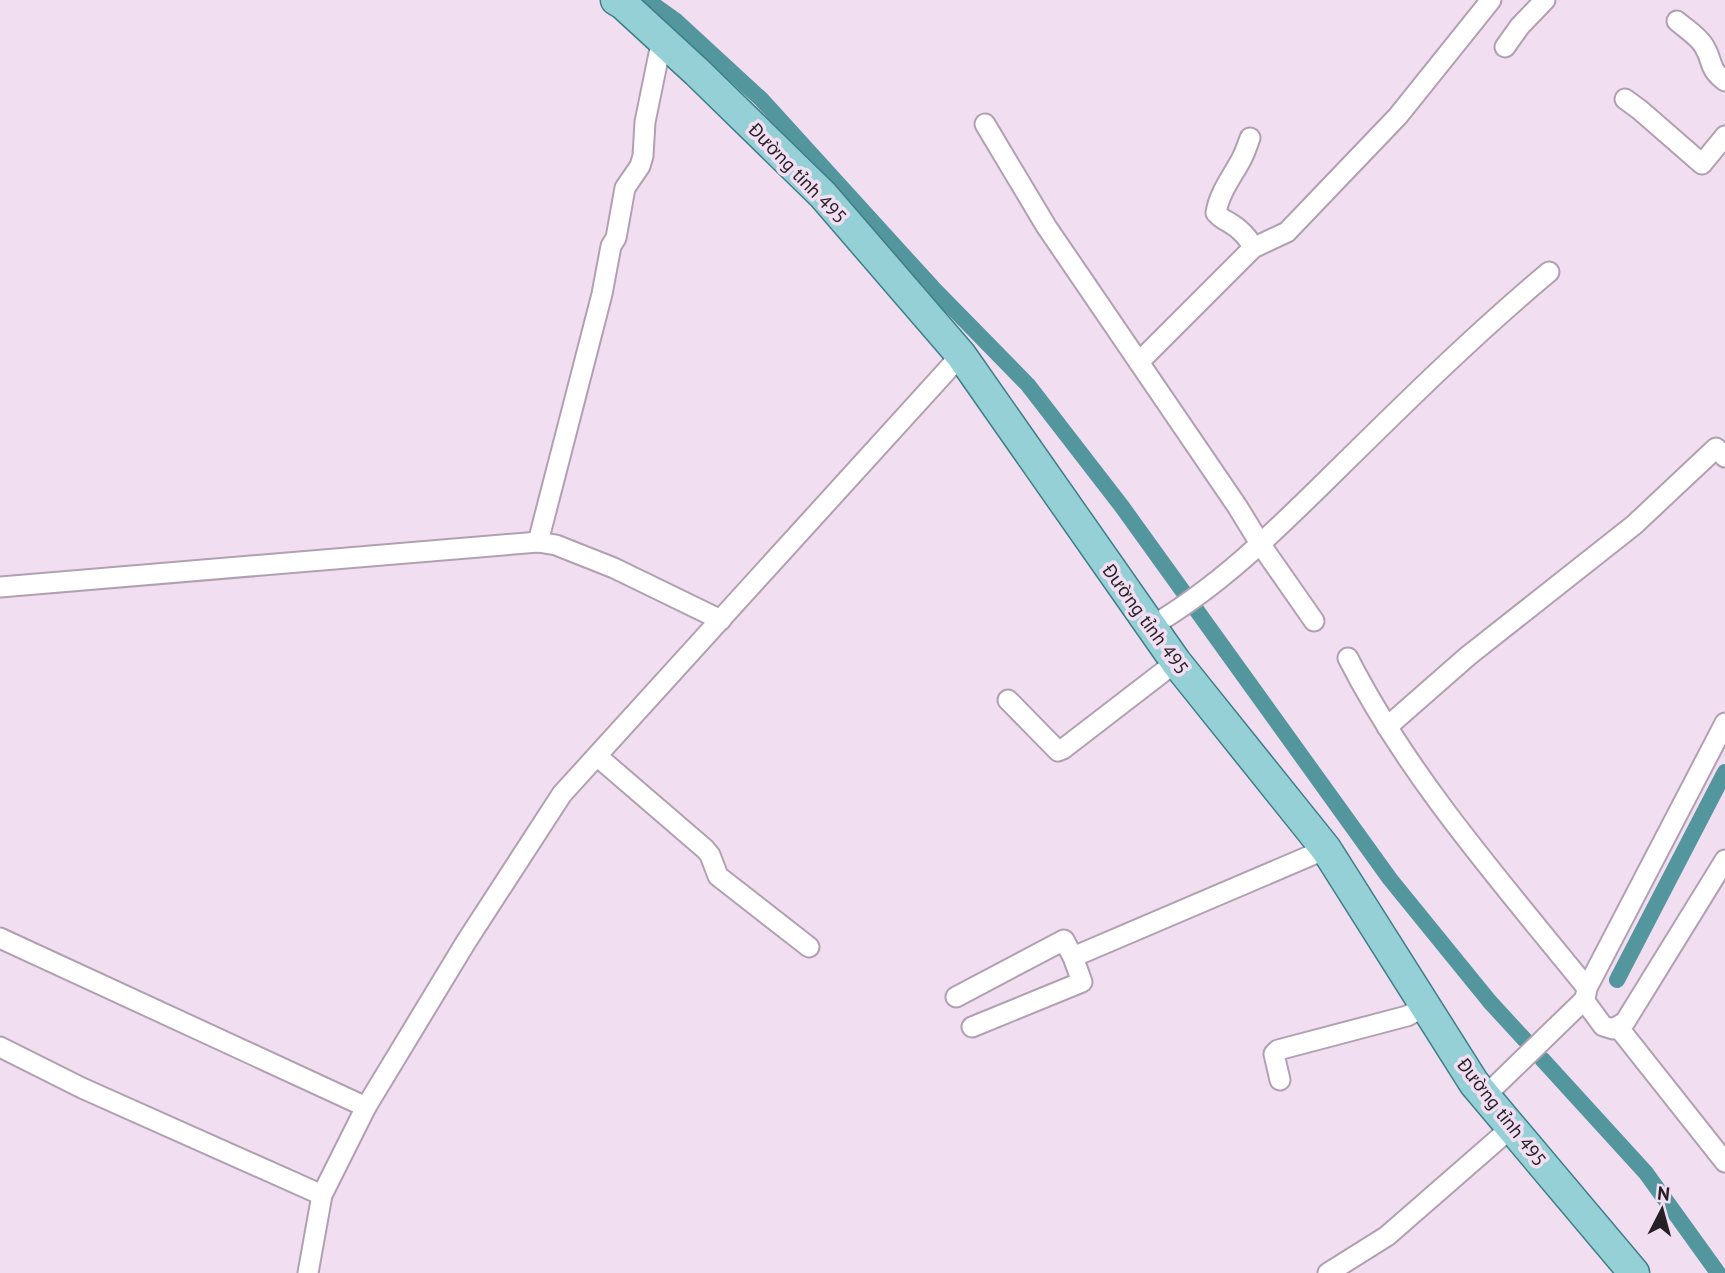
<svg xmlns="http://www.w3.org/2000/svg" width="1725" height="1273" viewBox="0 0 1725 1273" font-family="'PT Sans',sans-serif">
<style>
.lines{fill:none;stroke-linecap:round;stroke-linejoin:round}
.canal{stroke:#53969d;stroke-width:16}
.minor-casing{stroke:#b1a0b1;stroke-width:23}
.primary-casing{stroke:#3f7e86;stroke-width:33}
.minor{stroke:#fff;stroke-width:19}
.primary{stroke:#94d0d6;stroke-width:30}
.labels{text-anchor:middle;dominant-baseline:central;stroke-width:7;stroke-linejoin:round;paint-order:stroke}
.street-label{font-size:19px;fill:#261f26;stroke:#f1dff1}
</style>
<rect width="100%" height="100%" fill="#f1dff1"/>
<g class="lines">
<g class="canal">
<polyline points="647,0 675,20 761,99 933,288 1028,385 1123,508 1390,879 1490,1002 1525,1040"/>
<polyline points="1617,980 1725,772"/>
<polyline points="1542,1059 1646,1173 1718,1273"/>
</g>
<defs>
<g id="minor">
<path d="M 1677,21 C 1686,29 1698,36 1704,46 C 1714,62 1707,67 1725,81"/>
<polyline points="1505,47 1520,26 1545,0"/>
<polyline points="1625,99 1640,110 1702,164 1725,136"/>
<polyline points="985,124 1046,226 1237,506 1261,545 1314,621"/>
<path d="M 1250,138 C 1247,146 1245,153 1241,160 C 1232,177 1219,193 1216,213 C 1221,219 1224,219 1230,223 C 1239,228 1250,239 1253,248"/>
<polyline points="1139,362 1253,248 1287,232 1398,116 1491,0"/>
<polyline points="538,542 602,294 611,246 616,238 625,188 640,166 643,156 645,122 662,39"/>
<polyline points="0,587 538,542 556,545 614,568 721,620"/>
<path d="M 1150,627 C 1222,585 1279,527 1338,469 C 1406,402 1475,334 1549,272"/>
<path d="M 1348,658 C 1409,778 1503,884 1587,988"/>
<polyline points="1008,700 1058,751 1063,749 1176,662"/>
<polyline points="1387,727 1468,656 1634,525 1716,448 1725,457"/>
<polyline points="597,756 705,849 710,855 718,876 809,947"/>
<polyline points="0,938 366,1107"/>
<polyline points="1073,957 1326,849"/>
<polyline points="956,997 1064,940 1073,957 1082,982 972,1027"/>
<polyline points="1585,999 1587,988 1725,723"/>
<polyline points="1618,1027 1725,1162"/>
<polyline points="0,1047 82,1088 322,1195"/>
<polyline points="1280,1080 1274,1054 1278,1050 1407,1016 1426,1006"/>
<polyline points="1485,1096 1584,1000 1603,1026 1613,1029 1625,1022 1725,860"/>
<polyline points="308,1273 322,1195 366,1107 466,942 562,794 961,355"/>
<polyline points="1328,1273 1387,1236 1512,1127"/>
</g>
<polyline id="primary" points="616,0 623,4 697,72 823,195 961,355 1176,662 1326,849 1474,1083 1634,1273"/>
</defs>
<use href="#minor" class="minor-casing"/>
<use href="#primary" class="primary-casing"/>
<use href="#minor" class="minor"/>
<use href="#primary" class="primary"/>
</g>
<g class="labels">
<g class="street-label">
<text transform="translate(798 173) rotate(46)">Đường tỉnh 495</text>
<text transform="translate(1146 619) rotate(54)">Đường tỉnh 495</text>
<text transform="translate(1502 1112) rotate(52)">Đường tỉnh 495</text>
</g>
</g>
<g transform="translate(1662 1210) rotate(6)" stroke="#f1dff1" stroke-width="5" paint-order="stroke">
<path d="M0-5L12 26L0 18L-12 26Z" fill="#261f26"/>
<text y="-10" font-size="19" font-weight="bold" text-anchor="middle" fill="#261f26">N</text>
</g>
</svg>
